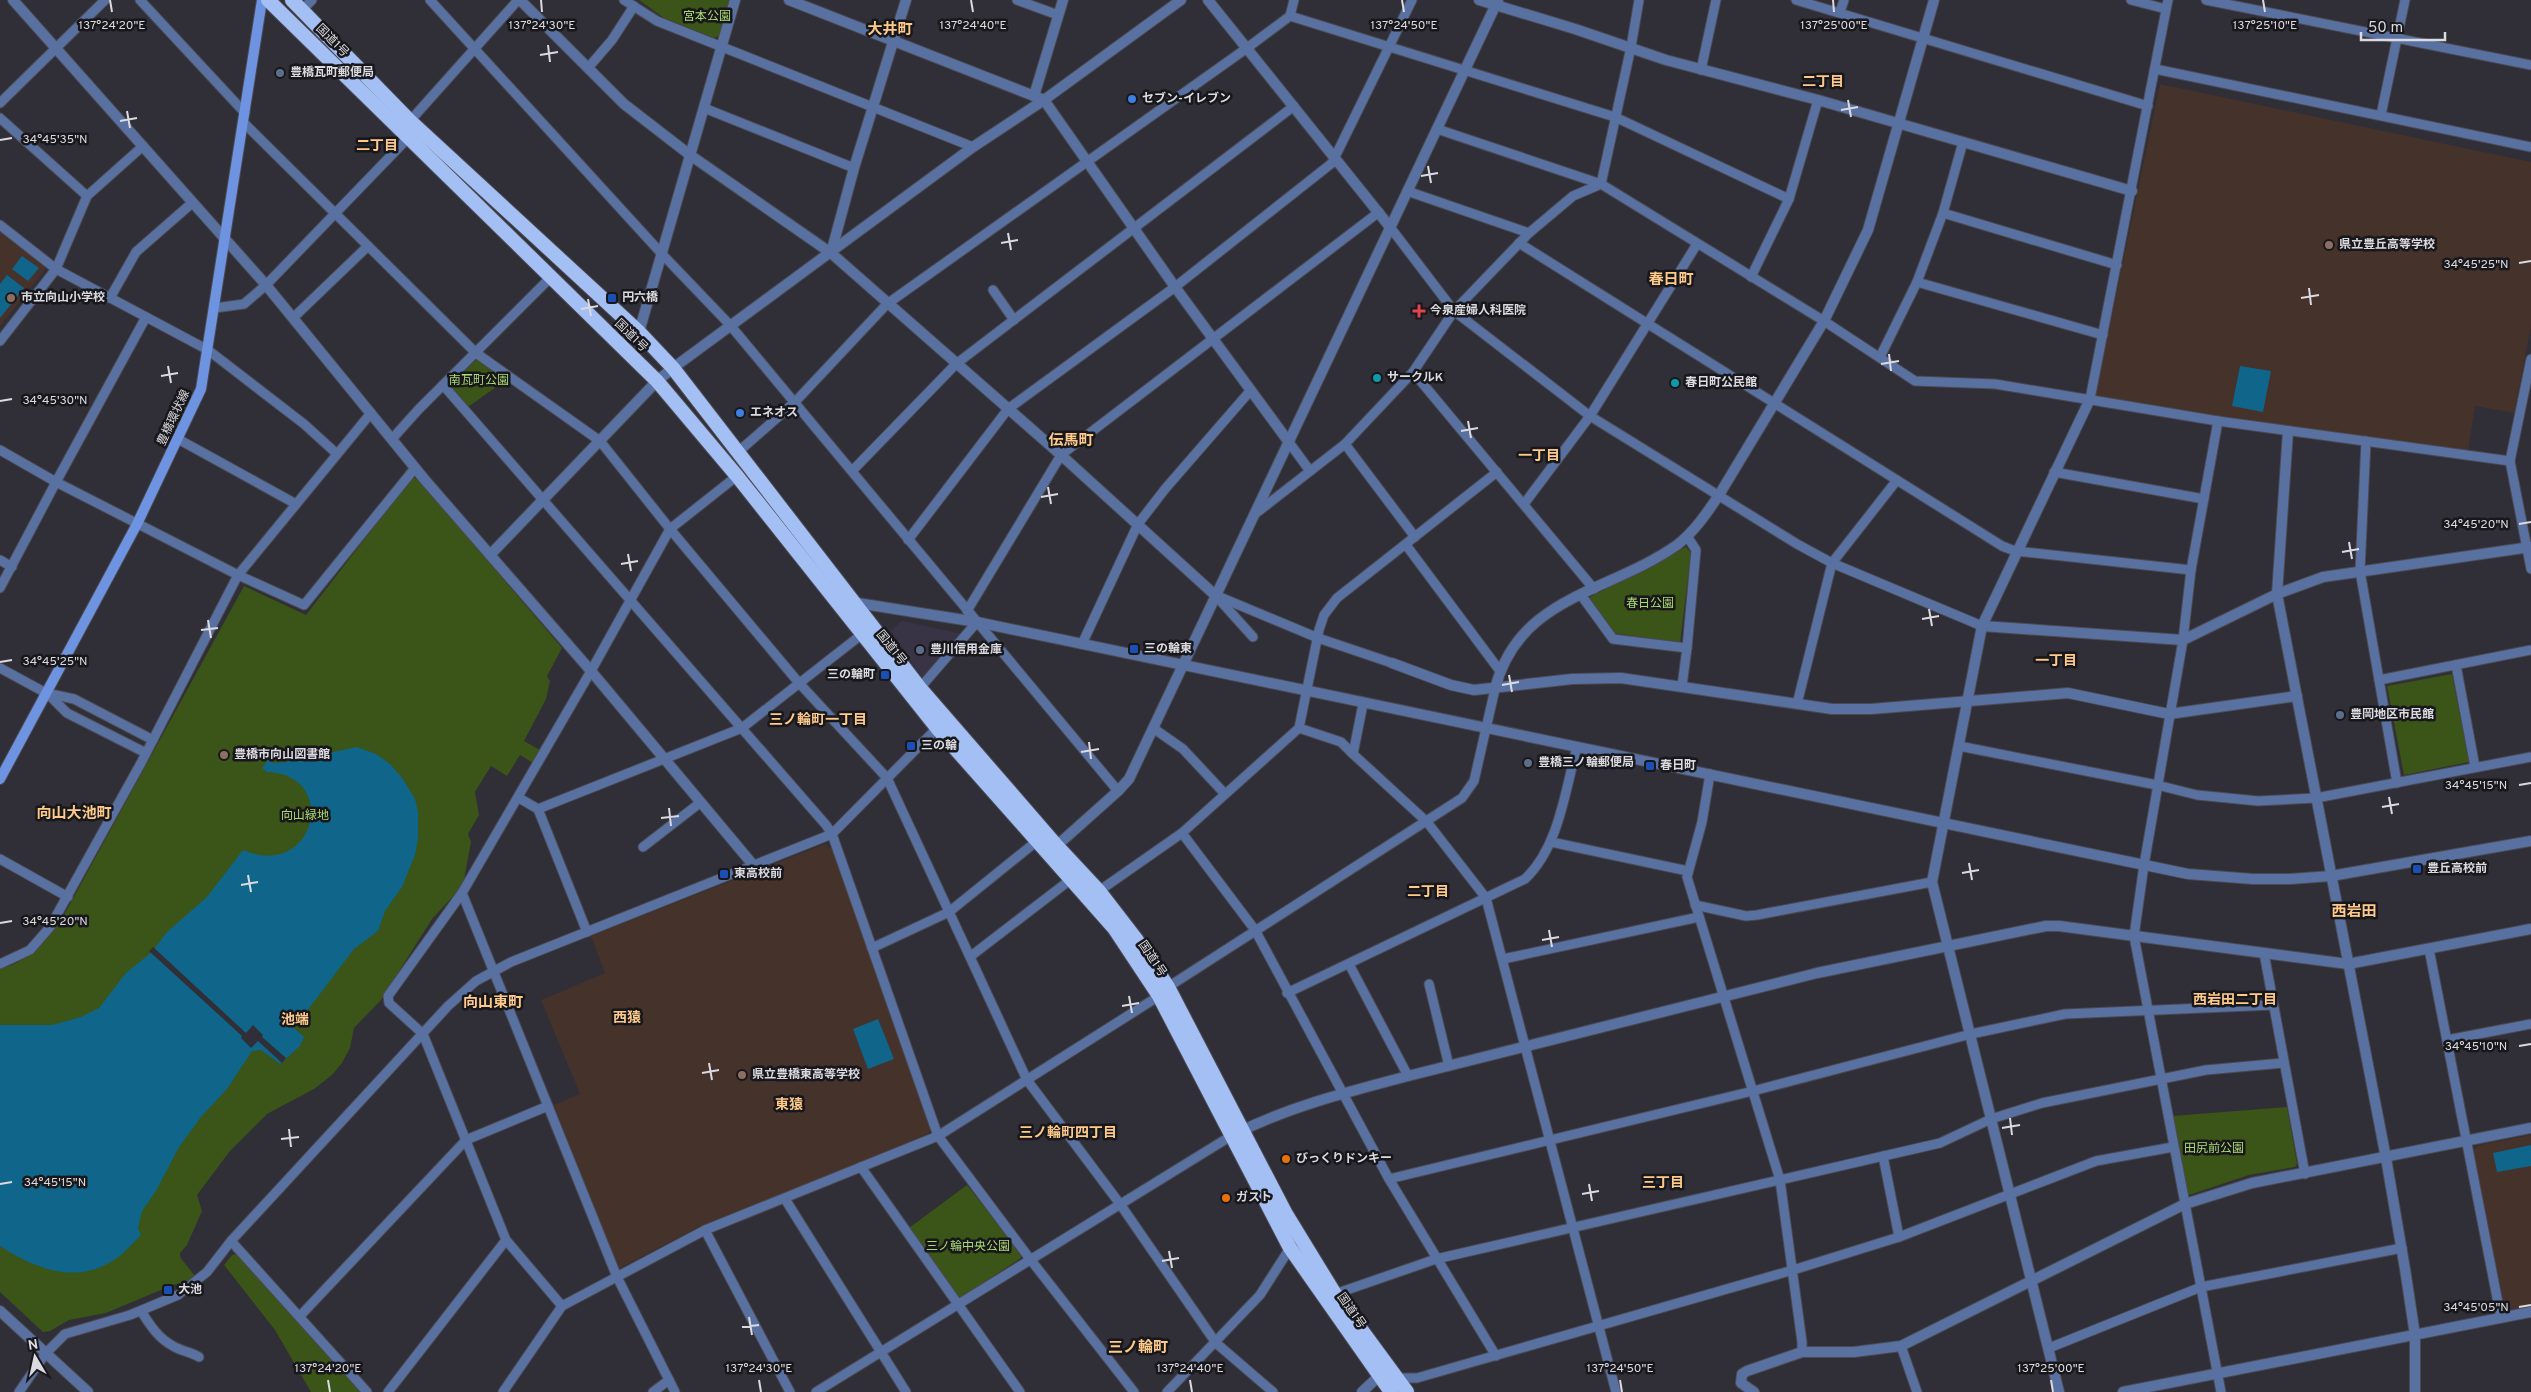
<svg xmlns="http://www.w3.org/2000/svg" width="2531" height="1392" viewBox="0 0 2531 1392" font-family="Overpass,'Noto Sans JP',sans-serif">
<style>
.commercial{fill:#393445}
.education{fill:#45322b}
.green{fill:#3b5417}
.water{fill:#10658b}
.pier{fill:#302e37}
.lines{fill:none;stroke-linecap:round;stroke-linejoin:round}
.minor-casing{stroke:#4b4a52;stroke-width:11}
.tertiary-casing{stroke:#4b4a52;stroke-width:12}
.secondary-casing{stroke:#4b4a52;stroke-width:12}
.trunk-casing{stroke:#4b4a52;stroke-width:16}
.minor{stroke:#5971a1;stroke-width:9}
.tertiary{stroke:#5971a1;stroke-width:10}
.secondary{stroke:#6e94e1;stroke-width:10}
.trunk{stroke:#a4bff4;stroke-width:14}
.ticks{fill:none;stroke:#dbdae0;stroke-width:2}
.service-dot{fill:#5c6f8a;stroke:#18171b;stroke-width:2}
.shop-dot{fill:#3f7fe0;stroke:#18171b;stroke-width:2}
.education-dot{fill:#8d6e63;stroke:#18171b;stroke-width:2}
.transit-dot{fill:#1a4fb4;stroke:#18171b;stroke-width:2}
.health-dot{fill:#e0444e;stroke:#18171b;stroke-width:2}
.culture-dot{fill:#0f9aa8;stroke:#18171b;stroke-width:2}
.food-dot{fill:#e8710a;stroke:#18171b;stroke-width:2}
.labels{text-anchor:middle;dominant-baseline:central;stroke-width:5;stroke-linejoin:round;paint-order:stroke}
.park-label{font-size:12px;fill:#abdc6e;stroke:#18171b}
.street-label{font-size:12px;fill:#dbdae0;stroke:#18171b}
.poi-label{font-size:12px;font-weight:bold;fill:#dbdae0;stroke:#18171b;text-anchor:start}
.neighbourhood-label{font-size:14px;font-weight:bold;fill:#fdca8a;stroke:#18171b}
.quarter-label{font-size:15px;font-weight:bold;fill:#fdca8a;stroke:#18171b}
.ticks-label{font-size:12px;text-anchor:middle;fill:#dbdae0;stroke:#18171b;stroke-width:5;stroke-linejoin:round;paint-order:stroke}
</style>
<rect width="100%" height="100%" fill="#302e37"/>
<polygon class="commercial" points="902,621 962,634 922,677 891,631"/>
<g class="education">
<polygon points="2160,84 2531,162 2531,327 2514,413 2475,406 2468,452 2095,397"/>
<polygon points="0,229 44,263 45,270 0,326"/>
<polygon points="825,844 832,849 931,1130 925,1136 700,1226 618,1269 554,1105 580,1094 541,1000 605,973 591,936"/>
<polygon points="2531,1135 2531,1306 2505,1311 2473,1150 2479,1145"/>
</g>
<g class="green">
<polygon points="639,0 730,0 720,36 714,38 664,18"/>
<polygon points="476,360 480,360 506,380 468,407 450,389 450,385"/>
<path d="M 414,478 L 418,479 L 562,648 L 547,676 L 550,681 L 546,699 L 524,741 L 540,750 L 533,763 L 520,755 L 507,776 L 491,766 L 475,792 L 479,815 L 468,834 L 471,842 L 464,880 L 459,890 L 432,919 L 381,1000 L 354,1028 L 350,1048 L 342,1063 L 332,1075 L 314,1089 L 267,1114 L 230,1151 L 197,1195 L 202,1211 L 187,1245 L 180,1253 L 180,1257 L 195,1276 L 178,1288 L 175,1284 L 106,1313 L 69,1320 L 50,1331 L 43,1332 L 0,1292 L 0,969 C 30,961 48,940 64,915 L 244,586 L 306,615 L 411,479 Z"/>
<polygon points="1686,547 1691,553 1680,643 1613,633 1588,598"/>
<polygon points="2452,674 2469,762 2404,775 2387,686"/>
<polygon points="2287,1107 2297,1164 2295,1167 2249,1175 2189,1195 2186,1194 2172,1116"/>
<polygon points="967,1185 1021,1254 1021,1258 962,1297 956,1297 909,1228"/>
<polygon points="237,1254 361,1392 311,1392 275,1330 224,1265 232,1255"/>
</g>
<g class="water">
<polygon points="22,256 39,268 28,281 12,269"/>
<polygon points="7,275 24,288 0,318 0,284"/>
<polygon points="2240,366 2271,371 2263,412 2232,406"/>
<path d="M 357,747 L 376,754 L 390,764 L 403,779 L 415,799 L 418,811 L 418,839 L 415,855 L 402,887 L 385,911 L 378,931 L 354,949 L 294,1028 L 304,1037 L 300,1046 L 280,1064 L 261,1050 L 252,1051 L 227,1089 L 201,1117 L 179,1147 L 156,1191 L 142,1211 L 138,1228 L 141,1235 C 131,1245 121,1257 109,1263 C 72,1284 32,1267 0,1246 L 0,1025 L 52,1025 L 81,1017 L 99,1008 L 126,973 L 152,952 L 166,933 L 207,897 L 243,850 C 316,881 340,774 267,772 L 262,768 L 268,760 L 274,763 L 285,762 Z"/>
<polygon points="878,1019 894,1059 868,1069 853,1029"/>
<polygon points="2531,1145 2531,1166 2497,1172 2493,1153"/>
</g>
<polygon class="pier" points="153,947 246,1033 253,1025 263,1035 262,1037 286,1058 282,1063 258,1041 251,1048 241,1038 242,1036 149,951"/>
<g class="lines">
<defs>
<g id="minor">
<polyline points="140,0 245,113"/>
<polyline points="430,0 661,253 730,325 1118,791"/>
<polyline points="624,0 657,21 973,147"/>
<polyline points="1017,0 1058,15"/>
<polyline points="1796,0 2148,106"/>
<polyline points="2131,0 2166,9"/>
<polyline points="2206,0 2531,65"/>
<polyline points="302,10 312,0"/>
<polyline points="1840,12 1844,0"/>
<polyline points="1290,16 1615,117 1789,199"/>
<polyline points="588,68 612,40 634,6"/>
<polyline points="2155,69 2531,147"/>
<polyline points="1701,70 1716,0"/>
<polyline points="0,103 105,0"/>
<polyline points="704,108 854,168"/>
<polyline points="2381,115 2405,0"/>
<polyline points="0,118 87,196"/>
<polyline points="410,121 518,0"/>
<polyline points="243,122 476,353 600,441 670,529 799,683 887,778 1027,1080 1120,1204 1216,1343 1273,1392"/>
<polyline points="1437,129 1601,184 1824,321 1915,381 1995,384 2218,421 2510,461"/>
<polyline points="1407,191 1529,233"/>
<polyline points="1943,213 2117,265"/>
<polyline points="0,225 56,269 208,350 304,424 337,454"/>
<polyline points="1390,227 1454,311 1590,416 1797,544 1832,563 1982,626"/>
<polyline points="1519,243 2002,546 2015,551 2191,570"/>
<polyline points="1751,277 1789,199 1818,100"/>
<polyline points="1917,282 2103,335"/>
<polyline points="993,290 1014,320"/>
<polyline points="110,298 136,252 192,203"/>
<polyline points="215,308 244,304 266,285 408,138"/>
<polyline points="293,318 368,246"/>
<polyline points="0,341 56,269 87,196 143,146"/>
<polyline points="1880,357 1917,282 1943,213 1963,142"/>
<polyline points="2531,359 2510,461 2531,569"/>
<polyline points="1413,372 1594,589"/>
<polyline points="443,385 826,825 832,834 938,1136 1030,1259 1134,1392"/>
<polyline points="2090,399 2168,0"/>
<polyline points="2218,421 2191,570 2183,640 2144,865 2134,936 2221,1392"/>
<polyline points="178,439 296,504"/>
<polyline points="392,439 418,410 550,278"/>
<polyline points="1288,441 1310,471"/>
<polyline points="2366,441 2360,571 2397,783"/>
<polyline points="1345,444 1415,537"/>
<polyline points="0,450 56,482 146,317"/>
<polyline points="738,452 795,402 887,304 1247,48 1290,16 1294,0"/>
<polyline points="853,470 956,364 1294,106"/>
<polyline points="2054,472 2204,499"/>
<polyline points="1524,504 1590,416 1697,244"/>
<polyline points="1255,514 1345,444 1413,372 1454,311 1529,233 1573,196 1601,184 1631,47 1639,0"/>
<polyline points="908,540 1008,409 1175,287 1332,163 1412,0"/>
<polyline points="1406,545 1500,671"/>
<polyline points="0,560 12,567"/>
<polyline points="0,588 56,482 238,575 304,605 415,468"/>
<polyline points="1215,595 1318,638 1392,663"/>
<polyline points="1581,595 1613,639 1687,648 1696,550 1687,536"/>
<polyline points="1217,597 1253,637"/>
<polyline points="967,611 1061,455 1379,212"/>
<polyline points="1082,644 1138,524 1165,489 1251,390"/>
<polyline points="2456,665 2475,767"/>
<polyline points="0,668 46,693 74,699 153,740"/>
<polyline points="2379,680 2531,650"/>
<polyline points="1682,686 1687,648"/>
<polyline points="920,688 977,622"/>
<polyline points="47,693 67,713 146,753"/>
<polyline points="1363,704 1353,754 1427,822 1486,898 1616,1392"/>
<polyline points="1797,704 1832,563 1897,480"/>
<polyline points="1153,728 1183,749 1225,794"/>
<polyline points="1299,728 1341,742 1353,754"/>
<polyline points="1959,746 2157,785 2197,795 2258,801 2316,798 2531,757"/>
<polyline points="1710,774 1702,822 1687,877 1780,1180 1802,1342 1802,1352"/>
<polyline points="519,798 538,809 587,932"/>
<polyline points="538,809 742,728 861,635"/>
<polyline points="1182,833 1255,930 1389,1179 1496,1356"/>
<polyline points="1551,842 1688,871"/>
<polyline points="643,847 701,802"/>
<polyline points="0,859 68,897"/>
<polyline points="1099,891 1182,833 1299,728 1319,630 1324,615 1337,598 1497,472"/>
<polyline points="462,893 617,1277 669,1380 653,1392"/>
<polyline points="1695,905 1746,916 1757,915 1932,882"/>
<polyline points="872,948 949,912 1037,841"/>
<polyline points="2429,949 2501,1318"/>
<polyline points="2264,953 2305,1174"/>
<polyline points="971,956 1070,880"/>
<polyline points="1503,959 1699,917"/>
<polyline points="0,964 30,950 50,927 141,763 238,575 371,413"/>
<polyline points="1349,964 1408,1076"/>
<polyline points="1429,984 1449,1066"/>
<polyline points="1168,987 1462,798 1474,781 1495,689"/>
<path d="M 1287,993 L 1525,879 C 1559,847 1565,791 1577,747"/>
<polyline points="2447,1040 2531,1024"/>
<polyline points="1883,1156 1899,1237"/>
<polyline points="861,1167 1020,1392"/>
<polyline points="1389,1179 1753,1091 1971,1034 2065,1014 2273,1005"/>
<polyline points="785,1199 906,1392"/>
<polyline points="705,1230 790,1392"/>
<polyline points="231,1241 367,1392"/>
<polyline points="1335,1294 1436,1259 1940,1143 1991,1119 2042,1103 2206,1070 2283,1063"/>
<polyline points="562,1306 506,1240 423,1034 389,1003 388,996 462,893 591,671 670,529 737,476"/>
<path d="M 141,1311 C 150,1325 158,1338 173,1346 C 181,1351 191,1352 199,1357"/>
<polyline points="300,1316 466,1140 548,1106"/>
<polyline points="1901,1346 1917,1392"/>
<polyline points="2049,1348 2201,1287 2402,1248"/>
<polyline points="1398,1378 1417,1378 1793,1270 1899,1237 2096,1161 2173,1147"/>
<polyline points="669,1380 675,1392"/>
<polyline points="19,1392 46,1353 65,1334 130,1315 178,1295 207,1272 231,1241 448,1006 476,981 511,962 832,834 940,725"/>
<polyline points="388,1392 506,1240"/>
<polyline points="503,1392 562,1306 705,1230 938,1136 1159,996"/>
<polyline points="816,1392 1231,1136"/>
<polyline points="1167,1392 1260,1295 1290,1248"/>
</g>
<g id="tertiary">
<polyline points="13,0 266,285 425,480 591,671 754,866"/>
<polyline points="520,0 624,104 690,155 831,253 1061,455 1215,595"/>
<polyline points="789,0 1034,96"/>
<polyline points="1063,0 1034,96 1044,100 1175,287 1288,441"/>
<polyline points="1208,0 1390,227"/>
<polyline points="1479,0 1575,29 1666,60 1818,100 2132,191"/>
<polyline points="831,253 854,168 906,0"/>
<polyline points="639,332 735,0"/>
<polyline points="2288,431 2277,594 2386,1158 2405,1269 2415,1335 2415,1392"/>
<polyline points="490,555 657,381 673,368 973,147 1044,100 1181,0"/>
<polyline points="851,602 977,622 2188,874 2253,879 2290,879 2331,876 2531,841"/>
<polyline points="1982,626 2183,640 2277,594 2323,577 2531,547"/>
<polyline points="1392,663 1451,685 1474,690 1572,679 1621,678 1832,709 1871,709 2068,693 2169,714 2297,696"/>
<path d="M 1495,689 C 1518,596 1609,593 1677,545 C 1694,532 1707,513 1719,495 L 1824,321 L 1868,230 L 1934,0"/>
<polyline points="1052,850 1118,791 1129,779 1498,0"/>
<path d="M 1237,1133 C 1291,1106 1351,1091 1408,1076 L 1817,973 L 2046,926 L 2059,926 L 2348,964 L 2531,929"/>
<polyline points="0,1311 88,1392"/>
<polyline points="1362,1392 1379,1376"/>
<polyline points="1754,1392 1741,1383 1742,1374 1747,1371 1802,1352 1854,1352 1901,1346 2185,1204 2252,1183 2531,1128"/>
<polyline points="2059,1392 1932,882 1982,626 2090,399"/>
<polyline points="2123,1392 2531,1312"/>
</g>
<polyline id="secondary" points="0,779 137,524 201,389 262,0"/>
<g id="trunk">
<polyline points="268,0 657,381 737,476 937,728 1114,928 1159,996 1290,1248 1391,1392"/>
<polyline points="292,0 410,121 639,332 673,368 920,688 1057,846 1099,891 1136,939 1168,987 1286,1214 1335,1294 1407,1392"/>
</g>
</defs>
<use href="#minor" class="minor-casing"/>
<use href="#tertiary" class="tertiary-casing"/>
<use href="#secondary" class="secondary-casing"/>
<use href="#trunk" class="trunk-casing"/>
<use href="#minor" class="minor"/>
<use href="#tertiary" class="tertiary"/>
<use href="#secondary" class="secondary"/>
<use href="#trunk" class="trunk"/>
</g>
<path class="ticks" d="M 110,0 L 112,12M 541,0 L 542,12M 971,0 L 973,12M 1402,0 L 1404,12M 1833,0 L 1834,12M 2263,0 L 2265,12M 548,45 L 550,62M 540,55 L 558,52M 1848,100 L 1851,117M 1841,110 L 1858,107M 127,111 L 130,128M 120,121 L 137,118M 0,140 L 12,138M 1428,166 L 1431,183M 1421,176 L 1438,173M 1008,233 L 1011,250M 1001,243 L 1018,240M 2519,263 L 2531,261M 2309,288 L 2311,305M 2301,298 L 2319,295M 588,299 L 591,316M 581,309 L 598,306M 1889,354 L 1891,371M 1881,364 L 1899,361M 168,366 L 171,383M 161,376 L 178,373M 0,401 L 12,399M 1468,421 L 1471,438M 1461,431 L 1478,428M 1048,487 L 1051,504M 1041,497 L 1058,494M 2519,524 L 2531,522M 2349,542 L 2352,559M 2342,552 L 2359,549M 628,554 L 631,571M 621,564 L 638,561M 1929,609 L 1932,626M 1922,619 L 1939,616M 208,620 L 211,638M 201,630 L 218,628M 0,662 L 12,660M 1509,675 L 1512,692M 1502,685 L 1519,682M 1089,742 L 1091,759M 1081,752 L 1099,749M 2519,785 L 2531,783M 2389,797 L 2392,814M 2382,807 L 2399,804M 669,808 L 671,826M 661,818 L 679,816M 1969,863 L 1972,880M 1962,873 L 1979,870M 248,875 L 251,892M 241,885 L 258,882M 0,923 L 12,921M 1549,930 L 1552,947M 1542,940 L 1559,937M 1129,996 L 1132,1013M 1122,1006 L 1139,1003M 2519,1046 L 2531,1044M 709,1063 L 712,1080M 702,1073 L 719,1070M 2010,1118 L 2012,1135M 2002,1128 L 2020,1125M 289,1129 L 291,1147M 281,1139 L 299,1137M 0,1184 L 12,1182M 1589,1184 L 1592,1201M 1582,1194 L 1599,1191M 1169,1251 L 1172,1268M 1162,1261 L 1179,1258M 2519,1307 L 2531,1305M 749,1317 L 752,1335M 742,1327 L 759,1325M 328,1380 L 330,1392M 759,1380 L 761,1392M 1190,1380 L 1192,1392M 1620,1380 L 1622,1392M 2051,1380 L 2053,1392"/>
<g class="service-dot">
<circle cx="280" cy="73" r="5"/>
<circle cx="920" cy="650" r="5"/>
<circle cx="2340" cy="715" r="5"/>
<circle cx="1528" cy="763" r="5"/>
</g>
<g class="shop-dot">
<circle cx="1132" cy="99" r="5"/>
<circle cx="740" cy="413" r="5"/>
</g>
<g class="education-dot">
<circle cx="2329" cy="245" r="5"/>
<circle cx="11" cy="298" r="5"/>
<circle cx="224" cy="755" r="5"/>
<circle cx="742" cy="1075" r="5"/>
</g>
<g class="transit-dot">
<rect x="607" y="293" width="10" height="10" rx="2.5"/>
<rect x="1129" y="644" width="10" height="10" rx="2.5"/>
<rect x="880" y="670" width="10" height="10" rx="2.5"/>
<rect x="906" y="741" width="10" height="10" rx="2.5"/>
<rect x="1645" y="761" width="10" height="10" rx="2.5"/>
<rect x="2412" y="864" width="10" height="10" rx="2.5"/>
<rect x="719" y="869" width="10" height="10" rx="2.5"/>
<rect x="163" y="1285" width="10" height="10" rx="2.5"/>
</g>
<path class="health-dot" d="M1416.5 303.5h5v5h5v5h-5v5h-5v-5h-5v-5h5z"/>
<g class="culture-dot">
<circle cx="1377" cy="378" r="5"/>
<circle cx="1675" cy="383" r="5"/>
</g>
<g class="food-dot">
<circle cx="1286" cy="1159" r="5"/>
<circle cx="1226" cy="1198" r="5"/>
</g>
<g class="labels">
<g class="park-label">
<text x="707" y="17">宮本公園</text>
<text x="479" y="381">南瓦町公園</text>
<text x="1650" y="604">春日公園</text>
<text x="305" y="816">向山緑地</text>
<text x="2214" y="1149">田尻前公園</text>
<text x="968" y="1247">三ノ輪中央公園</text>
</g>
<g class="street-label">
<text transform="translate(332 41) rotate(45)">国道1号</text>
<text transform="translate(631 336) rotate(44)">国道1号</text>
<text transform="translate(174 418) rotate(-65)">豊橋環状線</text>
<text transform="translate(891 648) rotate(51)">国道1号</text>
<text transform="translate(1152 959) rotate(56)">国道1号</text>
<text transform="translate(1351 1311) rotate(55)">国道1号</text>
</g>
<g class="poi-label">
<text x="290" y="73">豊橋瓦町郵便局</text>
<text x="1142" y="99">セブン-イレブン</text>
<text x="2339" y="245">県立豊丘高等学校</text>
<text x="21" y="298">市立向山小学校</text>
<text x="622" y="298">円六橋</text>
<text x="1430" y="311">今泉産婦人科医院</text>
<text x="1387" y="378">サークルK</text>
<text x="1685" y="383">春日町公民館</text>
<text x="750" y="413">エネオス</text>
<text x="1144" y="649">三の輪東</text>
<text x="930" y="650">豊川信用金庫</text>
<text x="875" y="675" text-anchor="end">三の輪町</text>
<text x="2350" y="715">豊岡地区市民館</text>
<text x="921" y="746">三の輪</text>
<text x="234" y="755">豊橋市向山図書館</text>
<text x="1538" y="763">豊橋三ノ輪郵便局</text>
<text x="1660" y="766">春日町</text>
<text x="2427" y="869">豊丘高校前</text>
<text x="734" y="874">東高校前</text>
<text x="752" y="1075">県立豊橋東高等学校</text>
<text x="1296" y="1159">びっくりドンキー</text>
<text x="1236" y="1198">ガスト</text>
<text x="178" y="1290">大池</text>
</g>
<g class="neighbourhood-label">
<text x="1823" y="82">二丁目</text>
<text x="377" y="146">二丁目</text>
<text x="1539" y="456">一丁目</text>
<text x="2056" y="661">一丁目</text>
<text x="818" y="720">三ノ輪町一丁目</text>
<text x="1428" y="892">二丁目</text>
<text x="2235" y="1000">西岩田二丁目</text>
<text x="627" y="1018">西猿</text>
<text x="295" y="1020">池端</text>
<text x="789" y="1105">東猿</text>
<text x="1068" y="1133">三ノ輪町四丁目</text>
<text x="1663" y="1183">三丁目</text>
</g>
<g class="quarter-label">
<text x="890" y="30">大井町</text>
<text x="1671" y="280">春日町</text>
<text x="1071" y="441">伝馬町</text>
<text x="74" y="814">向山大池町</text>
<text x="2354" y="912">西岩田</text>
<text x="493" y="1003">向山東町</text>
<text x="1138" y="1348">三ノ輪町</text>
</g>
</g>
<g class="ticks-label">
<text x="112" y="29">137°24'20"E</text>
<text x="542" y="29">137°24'30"E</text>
<text x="973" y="29">137°24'40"E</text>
<text x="1404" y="29">137°24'50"E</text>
<text x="1834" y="29">137°25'00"E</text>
<text x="2265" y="29">137°25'10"E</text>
<text x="55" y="143">34°45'35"N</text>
<text x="2476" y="268">34°45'25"N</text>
<text x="55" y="404">34°45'30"N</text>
<text x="2476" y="528">34°45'20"N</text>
<text x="55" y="665">34°45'25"N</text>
<text x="2476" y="789">34°45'15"N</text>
<text x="55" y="925">34°45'20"N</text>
<text x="2476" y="1050">34°45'10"N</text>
<text x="55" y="1186">34°45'15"N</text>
<text x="2476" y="1311">34°45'05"N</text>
<text x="328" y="1372">137°24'20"E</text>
<text x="759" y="1372">137°24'30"E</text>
<text x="1190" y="1372">137°24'40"E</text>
<text x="1620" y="1372">137°24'50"E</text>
<text x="2051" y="1372">137°25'00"E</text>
</g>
<g transform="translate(35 1357) rotate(351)" stroke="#18171b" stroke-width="4" paint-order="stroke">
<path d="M0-4L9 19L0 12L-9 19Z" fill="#dbdae0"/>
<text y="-8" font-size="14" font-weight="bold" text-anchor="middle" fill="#dbdae0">N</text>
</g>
<path d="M2361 32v8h84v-8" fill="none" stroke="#dbdae0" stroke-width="2.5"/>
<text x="2368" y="32" font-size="15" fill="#dbdae0" stroke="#18171b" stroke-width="4" paint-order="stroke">50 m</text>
</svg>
